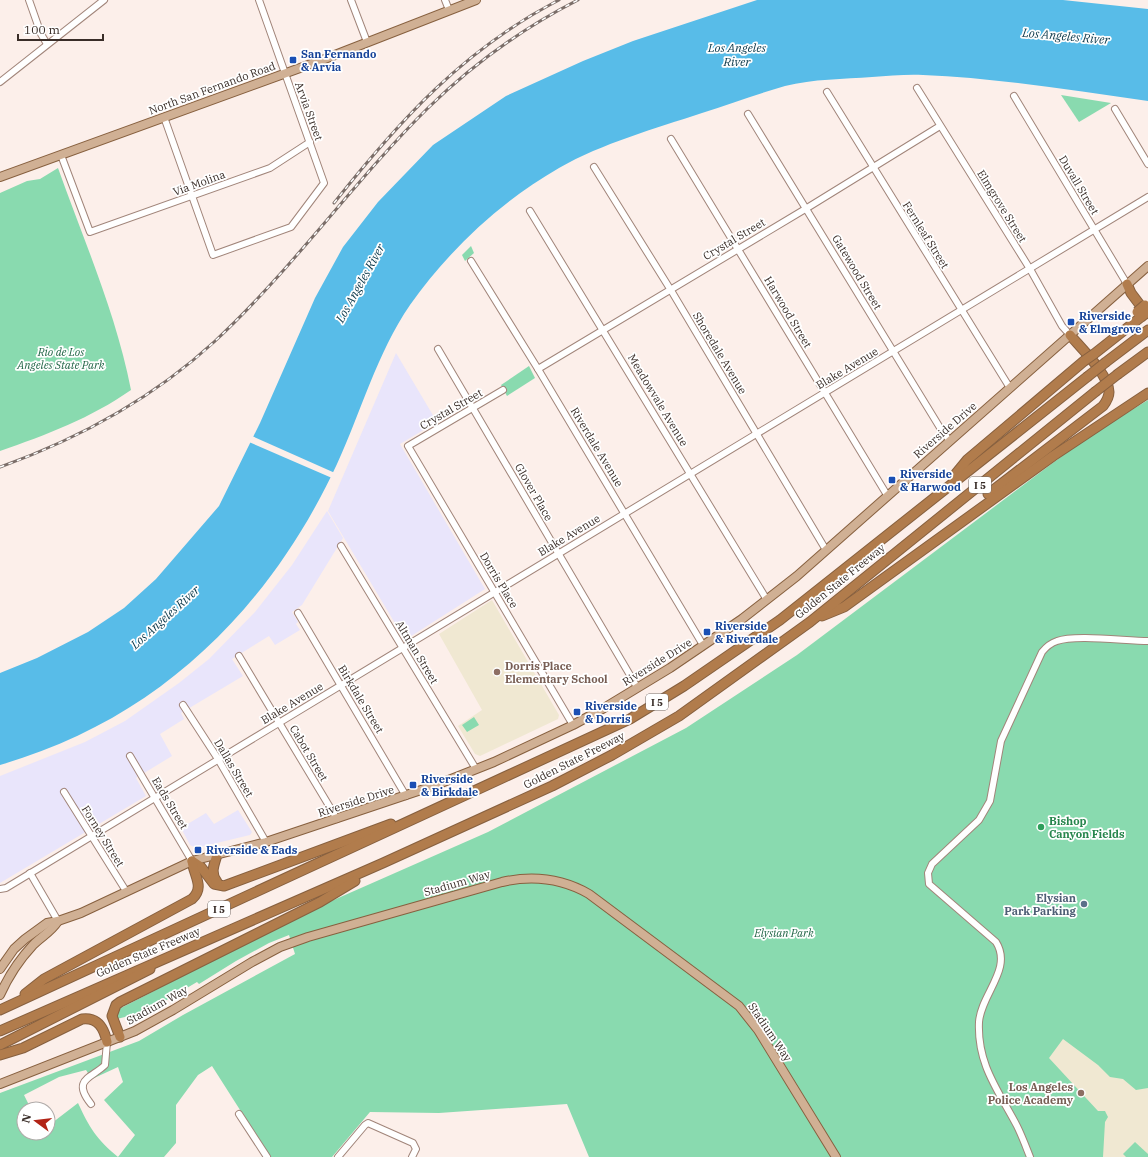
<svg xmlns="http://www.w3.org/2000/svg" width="1148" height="1157" viewBox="0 0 1148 1157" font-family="'IBM Plex Serif',serif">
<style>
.industrial{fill:#e9e5fb}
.education{fill:#f0e8d2}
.green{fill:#89daaf;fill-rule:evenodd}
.water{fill:#58bce8}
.pier{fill:#fcefea}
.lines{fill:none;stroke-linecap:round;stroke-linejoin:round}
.minor-casing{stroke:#a1857a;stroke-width:8}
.major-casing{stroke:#87603f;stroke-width:10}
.highway-casing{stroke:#87603f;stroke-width:11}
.minor{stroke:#fff;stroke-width:6}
.major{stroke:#d0b094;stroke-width:8}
.highway{stroke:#b17c4c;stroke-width:9}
.rail-casing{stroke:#7b6e69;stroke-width:3}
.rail{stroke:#fff;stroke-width:1.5;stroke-dasharray:4.5;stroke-linecap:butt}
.highway-bridge-casing{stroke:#87603f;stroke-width:11;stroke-linecap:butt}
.highway-bridge{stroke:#b17c4c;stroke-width:9}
.transit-dot{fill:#1a4fb4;stroke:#fff;stroke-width:1.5}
.education-dot{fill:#8d6e63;stroke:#fff;stroke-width:1.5}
.leisure-dot{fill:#2e9e5b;stroke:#fff;stroke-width:1.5}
.service-dot{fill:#5c6f8a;stroke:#fff;stroke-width:1.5}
.labels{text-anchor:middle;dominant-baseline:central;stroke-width:3.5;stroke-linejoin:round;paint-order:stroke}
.shield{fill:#fff;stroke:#746c68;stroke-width:1}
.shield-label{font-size:10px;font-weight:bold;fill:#392d28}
.transit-label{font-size:11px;font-weight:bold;fill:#164399;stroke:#fff;text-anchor:start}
.street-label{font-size:11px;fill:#392d28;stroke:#fff}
.park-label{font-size:11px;font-style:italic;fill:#216546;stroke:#fff}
.education-label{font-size:11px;font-weight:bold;fill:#785e54;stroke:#fff;text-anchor:start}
.leisure-label{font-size:11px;font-weight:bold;fill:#27864d;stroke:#fff;text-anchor:start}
.service-label{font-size:11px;font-weight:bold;fill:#4e5e75;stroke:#fff;text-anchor:end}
.water-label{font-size:12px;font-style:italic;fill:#0a3749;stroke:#fff}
</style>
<rect width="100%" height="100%" fill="#fcefea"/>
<g class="industrial">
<polygon points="396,353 437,422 400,444 485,589 405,640 328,511"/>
<polygon points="327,511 343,538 302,605 292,612 298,622 296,624 300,630 275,645 269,636 232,659 243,676 181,713 184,719 160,734 172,756 136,778 146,796 0,883 0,776 85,742 125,721 179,683 209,659 255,612 292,565"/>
<polygon points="238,810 252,832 250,835 196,848 190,845 181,828 206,813 214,824"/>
</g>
<g class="education">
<polygon points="492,600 559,715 558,719 480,756 475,754 458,726 482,710 439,634"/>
<polygon points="1035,981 1148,1004 1148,1157 1043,1157"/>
</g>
<g class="green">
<polygon points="1061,95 1111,103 1079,122"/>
<path d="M 58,168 C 84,241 116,313 131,390 C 91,418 46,435 0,451 L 0,193 L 27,181 L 40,179 Z"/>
<polygon points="471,246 474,253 465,261 462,255"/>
<polygon points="529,366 535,378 507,396 501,385"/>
<path d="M 1148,400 L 1148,1088 L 1136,1090 L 1123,1079 L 1110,1077 L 1098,1065 L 1063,1039 L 1049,1058 L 1098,1111 L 1105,1111 L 1108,1117 L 1105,1122 L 1103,1157 L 589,1157 L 567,1104 L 439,1113 L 370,1112 L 332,1157 L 270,1157 L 212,1066 L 198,1075 L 176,1105 L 176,1143 L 164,1157 L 0,1157 L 0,1093 L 139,1041 L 183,1015 L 295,954 L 289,935 L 269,943 L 236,961 L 199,984 L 197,982 L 148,1011 L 117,1019 L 116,1015 L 119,1009 L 311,910 L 488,832 L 686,728 L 797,655 L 1086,438 ZM 118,1067 L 123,1082 L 104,1100 L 135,1135 L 118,1157 C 97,1140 89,1127 78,1103 L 48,1126 L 48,1133 L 24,1133 L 24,1109 L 31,1109 L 24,1095 L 59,1077 L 86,1070 L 92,1079 Z"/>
<polygon points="474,717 479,725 467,732 462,725"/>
<polygon points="1135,1142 1148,1154 1148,1157 1126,1157 1123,1154"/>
</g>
<path class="water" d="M 757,0 L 1063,0 L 1148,9 L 1148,101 C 1074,91 999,78 923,75 C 907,74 889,76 872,77 C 844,79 813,79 785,86 C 757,94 730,104 702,113 C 654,129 603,143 559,168 C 500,202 449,250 410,305 C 377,353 361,412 337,464 C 269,610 157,720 0,765 L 0,673 L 37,658 L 88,632 L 124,608 L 156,579 L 219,506 L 260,423 L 315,298 L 343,247 L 378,202 L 433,145 L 506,96 L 583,61 L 633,41 Z"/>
<polygon class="pier" points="252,436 335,473 332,478 249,442"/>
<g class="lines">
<defs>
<g id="minor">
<polyline points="29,0 41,34 47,44"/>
<polyline points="351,0 367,42"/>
<polyline points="445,0 449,10"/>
<polyline points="0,82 104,0"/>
<polyline points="917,88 1030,269 1062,326 1070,335"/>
<polyline points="827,92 1010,388"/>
<polyline points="1014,96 1127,284"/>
<polyline points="1115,109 1148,164"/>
<polyline points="748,114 942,431 950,441"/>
<polyline points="164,117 213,255 291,227 324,183 259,0"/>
<polyline points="671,139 887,495"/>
<polyline points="61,155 90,232 270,168 310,142"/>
<polyline points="594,167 672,292 826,550"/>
<polyline points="530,211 767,600"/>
<polyline points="471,261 538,369 703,645"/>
<polyline points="438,349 637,687"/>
<polyline points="538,369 807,208 940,126"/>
<polyline points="503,390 408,446 573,725"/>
<polyline points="341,546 476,769"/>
<polyline points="298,613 406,796"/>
<polyline points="239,656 337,819"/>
<polyline points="183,705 218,759 266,842"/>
<polyline points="130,756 192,861"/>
<polyline points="64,792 126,891"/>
<polyline points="30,873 58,921"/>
<polyline points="0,889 6,888 1148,197"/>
<path d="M 91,1104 C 71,1079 92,1078 105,1065 L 107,1042"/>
<polyline points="239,1114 267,1157"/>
<polyline points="338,1157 365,1125 368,1123 413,1143 416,1149 412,1157"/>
<path d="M 1030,1157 C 1026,1147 1022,1136 1017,1126 C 998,1090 977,1064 979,1022 C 981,994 1013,969 996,942 L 929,884 L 928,873 L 932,864 L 979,820 L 990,801 L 1001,741 L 1042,652 C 1046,647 1051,643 1057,641 C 1075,634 1126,641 1148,641"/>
</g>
<g id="major">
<polyline points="0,177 322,60 476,0"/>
<polyline points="0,969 14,949 25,939 47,923 58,921 81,913 192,861 266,842 436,785 494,762 573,725 604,708 670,668 742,619 797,576 1148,266"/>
<path d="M 0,995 C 8,977 19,960 33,945 C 42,936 51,932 58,921"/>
<path d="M 0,1084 L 135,1031 L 173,1010 L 252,962 L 280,947 L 308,937 L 502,882 C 533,875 561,878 589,894 L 739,1006 L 758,1030 L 836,1157"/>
</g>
<g id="highway">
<polyline points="1127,284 1131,293 1146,313"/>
<polyline points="1094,354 1141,317"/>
<polyline points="1106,362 1148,330"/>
<polyline points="1118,374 1148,352"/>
<polyline points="953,477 967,460 1084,361"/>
<path d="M 988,494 L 1103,406 C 1106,402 1109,397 1109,392 C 1109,375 1081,348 1070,335"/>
<polyline points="822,616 844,607 1053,456 1148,393"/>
<polyline points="192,861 201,867 214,884 224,886 391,824"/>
<path d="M 217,882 C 210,873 214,865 217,855"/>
<path d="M 25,994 L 44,979 L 192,899 C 205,887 194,876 192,861"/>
<polyline points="0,1010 630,719 684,686 780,620 1087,377"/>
<polyline points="0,1031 383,863 552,786 612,755 679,716 810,622 1095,392"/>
<polyline points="120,1037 112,1016 116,1005 120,1002 320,902 355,881"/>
<polyline points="0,1045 150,969"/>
<path d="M 0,1055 L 23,1048 L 82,1019 C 98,1017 104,1028 107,1042"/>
</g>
</defs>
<use href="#minor" class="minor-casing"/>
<use href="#major" class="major-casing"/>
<use href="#highway" class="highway-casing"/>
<use href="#minor" class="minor"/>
<use href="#major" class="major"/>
<use href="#highway" class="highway"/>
<defs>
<g id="rail">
<path d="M 334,203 C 399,121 464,49 559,0"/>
<path d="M 0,467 C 78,439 152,399 214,342 C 292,270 353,182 428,108 C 473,64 523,28 578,0"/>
</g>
</defs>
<use href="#rail" class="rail-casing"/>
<use href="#rail" class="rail"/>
<defs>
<g id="highway-bridge">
<polyline points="1137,312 1145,305"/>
<polyline points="1141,317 1148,312"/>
<polyline points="1084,361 1094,354"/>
<polyline points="1087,377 1106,362"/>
<polyline points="1095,392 1118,374"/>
</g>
</defs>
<use href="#highway-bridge" class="highway-bridge-casing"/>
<use href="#highway-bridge" class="highway-bridge"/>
</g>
<g class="transit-dot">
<rect x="289" y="56" width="8" height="8" rx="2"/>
<rect x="1067" y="318" width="8" height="8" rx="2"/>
<rect x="888" y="476" width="8" height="8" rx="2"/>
<rect x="703" y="628" width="8" height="8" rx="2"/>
<rect x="573" y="708" width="8" height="8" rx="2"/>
<rect x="409" y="781" width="8" height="8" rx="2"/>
<rect x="194" y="846" width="8" height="8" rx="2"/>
</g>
<g class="education-dot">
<circle cx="497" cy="672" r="4"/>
<circle cx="1081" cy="1093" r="4"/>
</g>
<circle class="leisure-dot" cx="1041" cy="827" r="4"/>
<circle class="service-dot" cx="1084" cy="904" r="4"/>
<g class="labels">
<g class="shield">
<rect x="969" y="477" width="22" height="16" rx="3"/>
<rect x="646" y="694" width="22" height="16" rx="3"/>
<rect x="208" y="901" width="22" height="16" rx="3"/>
</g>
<g class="shield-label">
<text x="980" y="485">I 5</text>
<text x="657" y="702">I 5</text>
<text x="219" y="909">I 5</text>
</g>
<g class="transit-label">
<text x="301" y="54">San Fernando<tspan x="301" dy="13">&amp; Arvia</tspan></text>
<text x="1079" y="316">Riverside<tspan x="1079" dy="13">&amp; Elmgrove</tspan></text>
<text x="900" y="474">Riverside<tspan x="900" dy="13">&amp; Harwood</tspan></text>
<text x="715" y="626">Riverside<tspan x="715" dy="13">&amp; Riverdale</tspan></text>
<text x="585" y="706">Riverside<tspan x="585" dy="13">&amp; Dorris</tspan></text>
<text x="421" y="779">Riverside<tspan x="421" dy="13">&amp; Birkdale</tspan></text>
<text x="206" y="850">Riverside &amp; Eads</text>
</g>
<g class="street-label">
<text transform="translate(212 88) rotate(-20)">North San Fernando Road</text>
<text transform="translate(309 111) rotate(70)">Arvia Street</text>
<text transform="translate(199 183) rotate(-20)">Via Molina</text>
<text transform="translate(1079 185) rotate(59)">Duvall Street</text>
<text transform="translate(1002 206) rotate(58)">Elmgrove Street</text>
<text transform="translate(926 235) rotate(58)">Fernleaf Street</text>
<text transform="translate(734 239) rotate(-31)">Crystal Street</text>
<text transform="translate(857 272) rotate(59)">Gatewood Street</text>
<text transform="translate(788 312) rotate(59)">Harwood Street</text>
<text transform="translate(720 353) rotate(59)">Shoredale Avenue</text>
<text transform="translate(847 368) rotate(-31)">Blake Avenue</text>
<text transform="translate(658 400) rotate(59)">Meadowvale Avenue</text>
<text transform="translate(451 409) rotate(-30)">Crystal Street</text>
<text transform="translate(945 430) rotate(-41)">Riverside Drive</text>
<text transform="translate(597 447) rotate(59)">Riverdale Avenue</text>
<text transform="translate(534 492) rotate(60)">Glover Place</text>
<text transform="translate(569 535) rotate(-31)">Blake Avenue</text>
<text transform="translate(499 580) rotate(59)">Dorris Place</text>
<text transform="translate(840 581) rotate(-39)">Golden State Freeway</text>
<text transform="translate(417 652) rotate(59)">Altman Street</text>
<text transform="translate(657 662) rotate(-32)">Riverside Drive</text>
<text transform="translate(361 699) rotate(59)">Birkdale Street</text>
<text transform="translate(292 703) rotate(-31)">Blake Avenue</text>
<text transform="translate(309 753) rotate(59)">Cabot Street</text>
<text transform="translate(574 760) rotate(-27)">Golden State Freeway</text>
<text transform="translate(234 768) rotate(59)">Dallas Street</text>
<text transform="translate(356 801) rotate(-18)">Riverside Drive</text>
<text transform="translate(170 803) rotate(59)">Eads Street</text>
<text transform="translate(103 836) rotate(58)">Forney Street</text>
<text transform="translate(457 883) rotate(-16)">Stadium Way</text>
<text transform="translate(148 952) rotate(-23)">Golden State Freeway</text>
<text transform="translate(157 1005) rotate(-29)">Stadium Way</text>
<text transform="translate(770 1032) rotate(56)">Stadium Way</text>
</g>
<g class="park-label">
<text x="61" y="352">Rio de Los<tspan x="61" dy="13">Angeles State Park</tspan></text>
<text x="784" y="933">Elysian Park</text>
</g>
<g class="education-label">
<text x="505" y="666">Dorris Place<tspan x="505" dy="13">Elementary School</tspan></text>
<text x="1073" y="1087" text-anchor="end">Los Angeles<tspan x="1073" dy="13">Police Academy</tspan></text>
</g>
<g class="leisure-label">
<text x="1049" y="821">Bishop<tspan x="1049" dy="13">Canyon Fields</tspan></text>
</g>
<g class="service-label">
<text x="1076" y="898">Elysian<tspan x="1076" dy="13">Park Parking</tspan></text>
</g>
<g class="water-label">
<text transform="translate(1066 36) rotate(5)">Los Angeles River</text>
<text x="737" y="47">Los Angeles<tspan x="737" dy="14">River</tspan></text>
<text transform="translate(360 283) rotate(-61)">Los Angeles River</text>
<text transform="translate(165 617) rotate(-42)">Los Angeles River</text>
</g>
</g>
<g transform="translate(36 1121) rotate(285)"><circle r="19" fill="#ffffff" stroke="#b0aba9"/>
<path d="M0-3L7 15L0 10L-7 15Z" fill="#b22417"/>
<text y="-6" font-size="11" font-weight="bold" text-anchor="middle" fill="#392d28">N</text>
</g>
<path d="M18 34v6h85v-6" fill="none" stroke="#392d28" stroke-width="2"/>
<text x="24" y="34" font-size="12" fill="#392d28" stroke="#ffffff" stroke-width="3" paint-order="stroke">100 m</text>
</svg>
